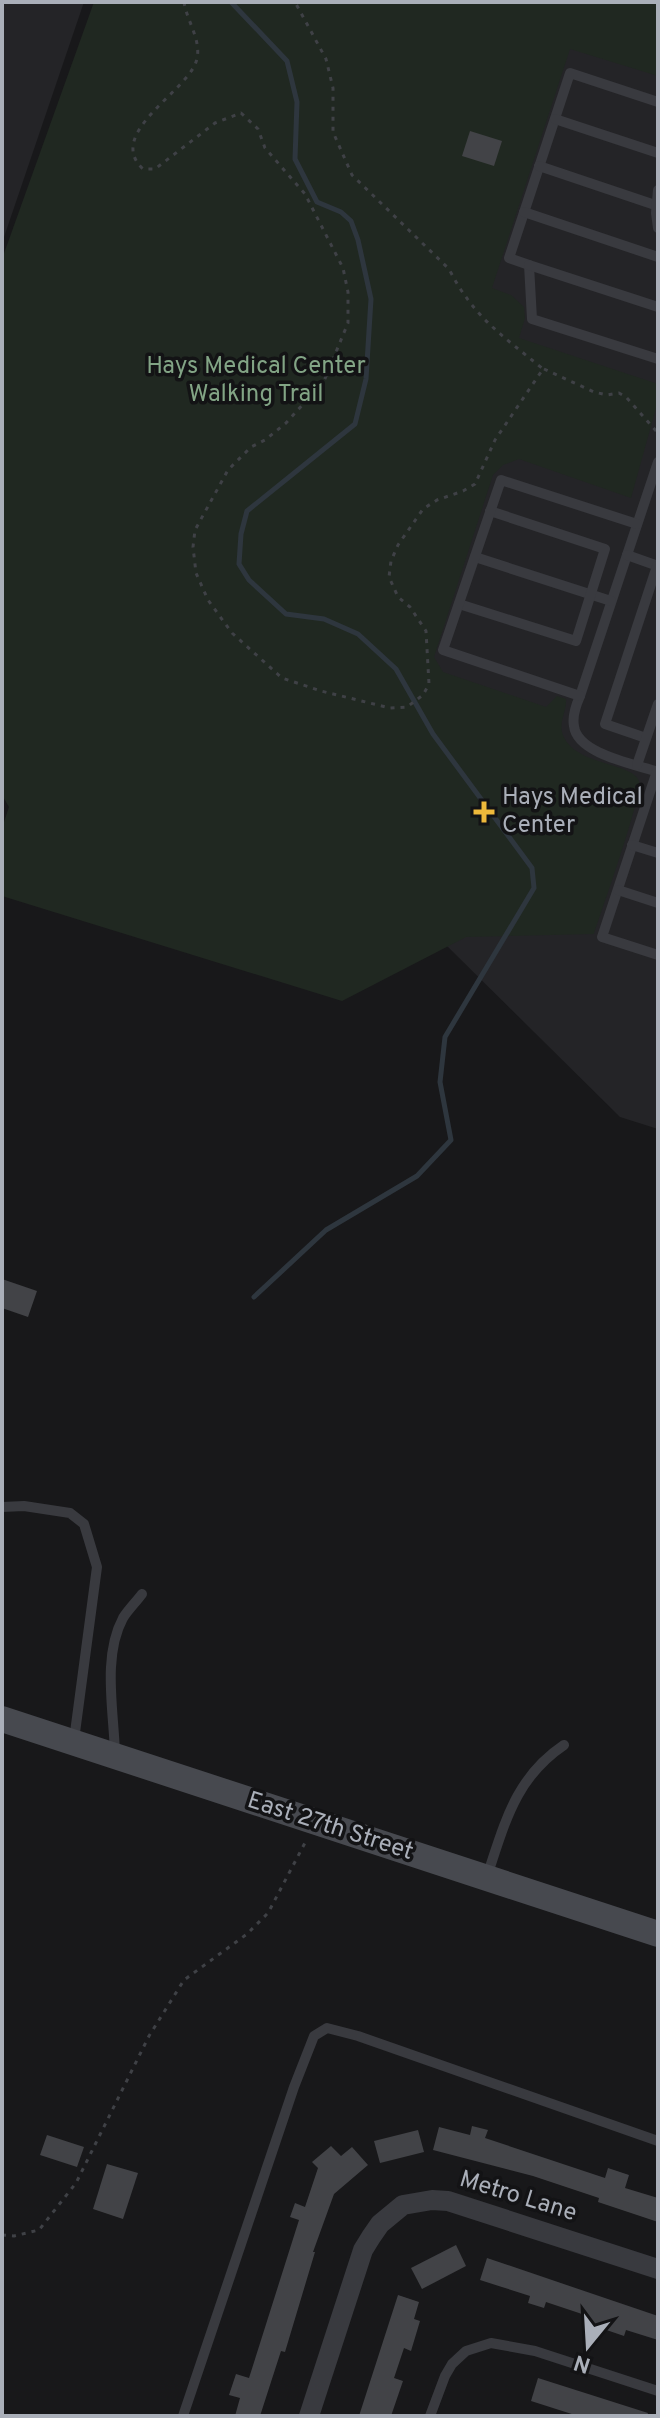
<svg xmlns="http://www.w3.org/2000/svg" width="660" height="2418" viewBox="0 0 660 2418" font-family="Overpass,sans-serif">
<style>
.built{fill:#242427}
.green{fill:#202821}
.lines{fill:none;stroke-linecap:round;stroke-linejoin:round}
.stream{stroke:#2e363e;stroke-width:5}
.building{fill:#424347}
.path{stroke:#3f4146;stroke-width:3;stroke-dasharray:4 6;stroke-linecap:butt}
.service{stroke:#393a3f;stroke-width:10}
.minor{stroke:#393a3f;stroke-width:20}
.secondary{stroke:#47494f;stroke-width:26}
.poi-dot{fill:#eeb93b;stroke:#131315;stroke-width:3}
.labels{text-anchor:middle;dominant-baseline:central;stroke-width:7;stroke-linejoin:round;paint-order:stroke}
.park-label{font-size:24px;fill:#82a485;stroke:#131315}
.poi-label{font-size:24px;fill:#aaafb9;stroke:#131315;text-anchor:start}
.street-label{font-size:24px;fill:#aaafb9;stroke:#131315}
</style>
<rect width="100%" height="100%" fill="#18181a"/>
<g class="built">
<polygon points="2,2 84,2 2,243"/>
<polygon points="116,2 658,2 658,1129 620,1117 2,506"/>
</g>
<path class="green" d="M 94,2 L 658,2 L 658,76 L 570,49 L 492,288 L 511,295 L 524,307 L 525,318 L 519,338 L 658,384 L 658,401 L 631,498 L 519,459 L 503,465 L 493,475 L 434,657 L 443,672 L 546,707 L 557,696 L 566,699 C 567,711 558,723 563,735 C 575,766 632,762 639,781 C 643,795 601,912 594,934 L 466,937 L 342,1001 L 2,896 L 2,828 L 9,807 L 2,795 L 2,259 Z"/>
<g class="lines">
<polyline class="stream" points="231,2 287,61 297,102 295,159 317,202 341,212 351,221 358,240 371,299 366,379 355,424 247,511 241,534 239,564 249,580 286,614 324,619 358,634 396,669 433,734 532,868 534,888 445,1037 440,1082 451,1140 417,1176 326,1230 254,1297"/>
</g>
<g class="building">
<polygon points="470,131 502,141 494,166 462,156"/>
<polygon points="2,1279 37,1291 28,1317 2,1308"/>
<polygon points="472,2126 488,2130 485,2138 605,2178 608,2168 629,2175 625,2188 658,2198 658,2222 598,2202 599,2198 533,2176 433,2150 439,2127 470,2135"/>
<polygon points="418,2130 424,2152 380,2163 374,2141"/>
<polygon points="47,2135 84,2147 77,2167 40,2155"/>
<polygon points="331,2146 341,2156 352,2147 368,2165 334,2194 313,2252 315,2252 285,2352 281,2351 260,2416 235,2416 240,2398 229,2395 236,2374 249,2378 299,2220 290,2217 295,2203 305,2207 318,2168 312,2162"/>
<polygon points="107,2164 138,2173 123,2219 93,2209"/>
<polygon points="456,2245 466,2266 422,2289 411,2268"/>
<polygon points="487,2258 658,2316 658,2340 626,2330 624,2336 583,2322 585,2315 546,2302 544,2308 528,2303 530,2296 480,2280"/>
<polygon points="398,2295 419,2302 414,2319 420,2321 411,2351 404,2348 394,2378 403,2381 391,2416 359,2416"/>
<polygon points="538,2378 648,2413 647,2416 578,2416 531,2401"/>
</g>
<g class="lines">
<g class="path">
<path d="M 184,2 C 187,22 203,42 196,62 C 186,92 105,134 143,169 L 155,169 L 215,123 L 241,113 L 258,129 L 265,148 L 305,194 L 343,268 L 348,292 L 348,323 L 324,381 L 286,423 L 265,440 L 251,447 L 228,470 L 195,530 L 193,547 L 196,573 L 208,600 L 232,633 L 282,678 L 321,691 L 390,708 L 407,707 L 423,695 L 429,684 L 426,631 L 410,607 L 398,597 L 389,577 L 391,561 L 398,545 L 423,509 L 437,500 L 463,491 L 475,484 L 495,440 L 543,369 C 502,335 474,318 449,269 L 352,175 L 333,132 L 333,88 L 326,59 L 295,2"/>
<polyline points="544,369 594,392 607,395 619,393 626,397 658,433"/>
<polyline points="2,2235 14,2236 39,2230 76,2183 149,2036 184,1980 247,1934 268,1913 307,1839"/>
</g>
<g class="service">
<polyline points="658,102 570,73 509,258 529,265 532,319 658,359"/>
<polyline points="555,119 658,153"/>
<polyline points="539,166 658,206"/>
<polyline points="658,190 656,213 658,228"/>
<polyline points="524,212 658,257"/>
<polyline points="529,265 658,307"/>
<path d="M 658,462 L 580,696 C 576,705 572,716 574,726 C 577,754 635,764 658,772"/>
<polyline points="627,555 658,566"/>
<polyline points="475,557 611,601"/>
<polyline points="459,604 576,641 605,549 490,511"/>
<polyline points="580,696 443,650 501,480 637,524"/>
<polyline points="646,738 605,724 657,566"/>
<polyline points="637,765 658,704"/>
<polyline points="657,771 602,937 658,955"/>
<polyline points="632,845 658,853"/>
<polyline points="618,890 658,903"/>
<polyline points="2,1507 24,1506 70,1513 84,1524 97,1567 74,1740"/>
<path d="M 115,1754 C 114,1712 102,1657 123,1618 C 128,1610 136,1602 142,1594"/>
<path d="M 487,1876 C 505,1823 515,1778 564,1745"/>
<polyline points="183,2416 294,2087 314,2036 327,2028 358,2036 658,2141"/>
<polyline points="430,2416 445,2376 452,2364 466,2351 491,2343 535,2351 658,2391"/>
</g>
<polyline class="minor" points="309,2416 363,2250 371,2237 380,2224 403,2205 432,2200 448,2201 658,2269"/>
<polyline class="secondary" points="2,1719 658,1934"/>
</g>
<path class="poi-dot" d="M480 800h8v8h8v8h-8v8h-8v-8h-8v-8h8z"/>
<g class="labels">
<g class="park-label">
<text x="256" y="367">Hays Medical Center<tspan x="256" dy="28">Walking Trail</tspan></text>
</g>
<g class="poi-label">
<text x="502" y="798">Hays Medical<tspan x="502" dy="28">Center</tspan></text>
</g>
<g class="street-label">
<text transform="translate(330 1827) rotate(18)">East 27th Street</text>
<text transform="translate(518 2197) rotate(17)">Metro Lane</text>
</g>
</g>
<rect width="660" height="2418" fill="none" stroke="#aaafb9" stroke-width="8"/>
<g transform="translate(588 2346) rotate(198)" stroke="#131315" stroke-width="6" paint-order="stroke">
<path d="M0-6L14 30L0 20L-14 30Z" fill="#aaafb9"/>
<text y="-12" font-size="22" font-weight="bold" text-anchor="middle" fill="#aaafb9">N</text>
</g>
</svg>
